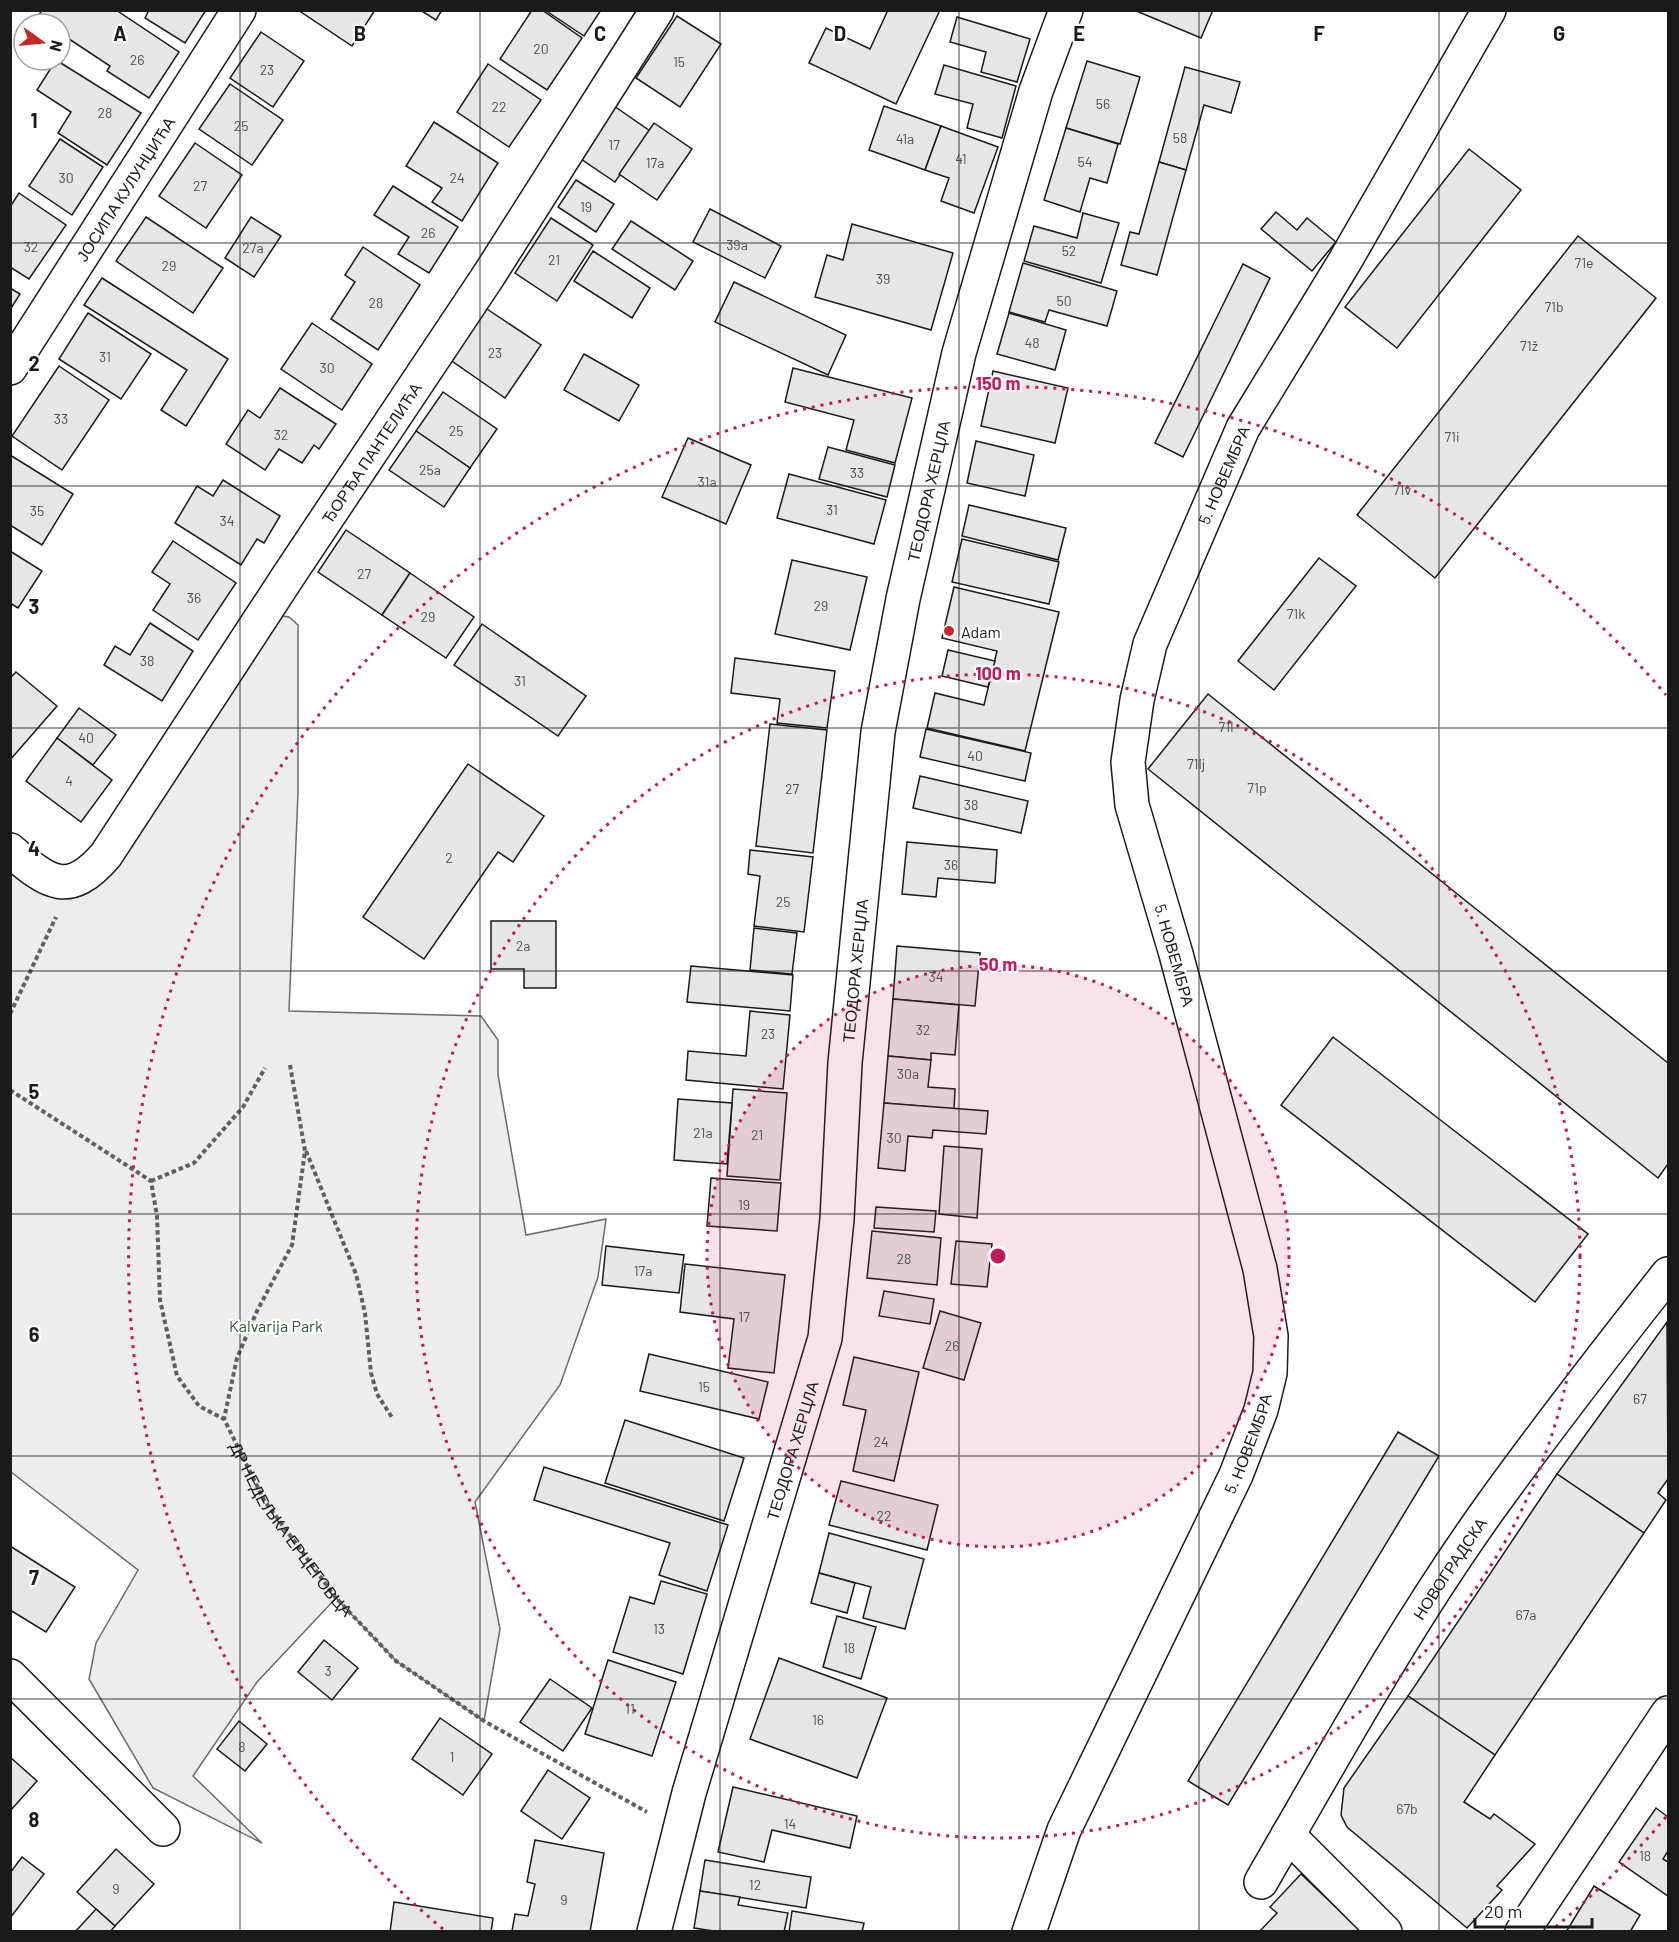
<svg xmlns="http://www.w3.org/2000/svg" width="1679" height="1942" viewBox="0 0 1679 1942" font-family="Barlow,sans-serif">
<style>
.built{fill:#ededed;stroke:#6a6a6a;stroke-width:1.5}
.building{fill:#e6e6e6;stroke:#1a1a1a;stroke-width:1.5}
.lines{fill:none;stroke-linecap:round;stroke-linejoin:round}
.street-casing{stroke:#1a1a1a;stroke-width:36}
.secondary-casing{stroke:#1a1a1a;stroke-width:36}
.path{stroke:#5f5f5f;stroke-width:4;stroke-dasharray:4.5 3;stroke-linecap:butt}
.street{stroke:#fff;stroke-width:33}
.secondary{stroke:#fff;stroke-width:33}
.grid{fill:none;stroke:#1a1a1a;stroke-width:1.5;stroke-opacity:0.55}
.ring{fill:none;stroke:#c2185b;stroke-width:3;stroke-dasharray:3 6}
.poi-dot{fill:#c62828;stroke:#fff;stroke-width:2}
.labels{text-anchor:middle;dominant-baseline:central;stroke-width:4.5;stroke-linejoin:round;paint-order:stroke}
.number-label{font-size:14px;fill:#4d4d4d}
.street-label{font-size:16px;fill:#1a1a1a;stroke:#fff}
.poi-label{font-size:16px;fill:#1a1a1a;stroke:#fff;text-anchor:start}
.park-label{font-size:16px;fill:#2b5a34;stroke:#fff}
.grid-label{font-size:20px;text-anchor:middle;font-weight:bold;fill:#1a1a1a;stroke:#fff;stroke-width:4.5;stroke-linejoin:round;paint-order:stroke}
.centre{fill:#c2185b;stroke:#fff;stroke-width:3}
.ring-label{font-size:18px;text-anchor:middle;font-weight:bold;fill:#c2185b;stroke:#fff;stroke-width:4.5;stroke-linejoin:round;paint-order:stroke}
</style>
<rect width="100%" height="100%" fill="#fff"/>
<polygon class="built" points="263,613 289,617 298,625 298,793 289,1011 481,1016 498,1040 498,1075 526,1235 606,1219 598,1277 560,1385 475,1502 500,1629 484,1721 396,1661 336,1598 257,1682 193,1776 262,1843 153,1788 89,1679 96,1643 138,1570 11,1472 10,850 72,883"/>
<g class="building">
<polygon points="42,10 116,10 179,52 149,98 107,71 110,66 60,33 60,24 46,24 37,18"/>
<polygon points="149,10 206,10 185,43 145,18"/>
<polygon points="298,10 375,10 352,46"/>
<polygon points="420,10 442,10 436,20"/>
<polygon points="532,10 542,10 582,38 547,90 500,59"/>
<polygon points="545,10 601,10 584,36"/>
<polygon points="888,10 940,10 896,104 809,63 826,28 870,49"/>
<polygon points="1134,10 1213,10 1201,38"/>
<polygon points="677,16 721,44 680,107 636,78"/>
<polygon points="957,17 1030,39 1017,82 981,72 986,52 950,42"/>
<polygon points="261,32 304,61 273,107 230,78"/>
<polygon points="56,60 141,113 107,165 58,133 71,112 37,90"/>
<polygon points="1087,61 1140,77 1120,144 1066,128"/>
<polygon points="488,64 541,100 509,147 457,112"/>
<polygon points="944,65 1016,86 1002,138 967,128 973,104 935,94"/>
<polygon points="1185,67 1240,82 1231,113 1204,105 1186,170 1159,162"/>
<polygon points="230,84 283,120 252,165 199,129"/>
<polygon points="614,106 650,131 615,182 578,157"/>
<polygon points="884,106 941,126 925,170 869,150"/>
<polygon points="434,122 498,163 462,221 432,202 442,188 406,166"/>
<polygon points="654,123 692,149 657,200 619,174"/>
<polygon points="941,126 998,147 974,213 941,201 949,178 925,170"/>
<polygon points="1066,128 1118,144 1107,183 1090,178 1080,212 1044,200"/>
<polygon points="60,139 103,167 72,215 29,186"/>
<polygon points="195,143 242,175 206,228 159,196"/>
<polygon points="1469,149 1521,190 1397,348 1345,307"/>
<polygon points="1159,162 1186,170 1157,275 1121,265 1130,232 1139,234"/>
<polygon points="576,180 614,204 596,232 558,207"/>
<polygon points="393,186 458,227 429,273 398,254 409,237 374,215"/>
<polygon points="19,193 66,225 29,279 10,267 10,207"/>
<polygon points="710,209 781,246 765,278 693,242"/>
<polygon points="1276,212 1297,230 1307,218 1336,242 1312,271 1261,229"/>
<polygon points="1083,213 1119,223 1101,283 1024,261 1034,226 1077,238"/>
<polygon points="146,217 223,268 193,313 116,261"/>
<polygon points="251,217 281,236 254,277 225,258"/>
<polygon points="551,218 593,245 557,301 515,273"/>
<polygon points="631,221 693,261 675,290 612,249"/>
<polygon points="852,224 953,253 931,330 815,297 827,255 843,260"/>
<polygon points="1578,236 1656,298 1435,578 1357,515"/>
<polygon points="363,247 420,285 378,350 331,319 355,282 345,275"/>
<polygon points="593,251 650,288 632,318 574,281"/>
<polygon points="1023,263 1117,291 1107,326 1049,310 1045,322 1009,312"/>
<polygon points="1243,264 1270,278 1183,457 1155,443"/>
<polygon points="102,278 228,359 186,426 161,410 187,370 84,305"/>
<polygon points="734,282 846,335 828,375 715,322"/>
<polygon points="10,288 20,294 10,310"/>
<polygon points="484,307 541,345 505,398 449,359"/>
<polygon points="88,313 151,354 121,399 59,359"/>
<polygon points="1009,313 1066,330 1055,370 997,354"/>
<polygon points="312,323 372,364 342,410 281,369"/>
<polygon points="584,354 639,385 619,421 564,390"/>
<polygon points="59,366 109,400 62,470 12,436"/>
<polygon points="793,368 912,398 895,463 846,450 854,420 785,402"/>
<polygon points="993,371 1068,388 1055,443 981,426"/>
<polygon points="280,388 336,424 319,449 314,445 302,463 279,449 265,470 226,444 248,410 260,418"/>
<polygon points="443,392 497,429 470,468 416,431"/>
<polygon points="416,431 470,468 444,507 389,470"/>
<polygon points="688,438 751,465 726,524 662,497"/>
<polygon points="976,441 1034,455 1025,496 967,483"/>
<polygon points="828,447 895,465 887,497 819,479"/>
<polygon points="10,455 73,494 42,545 10,525"/>
<polygon points="789,474 886,500 874,544 777,518"/>
<polygon points="223,480 280,516 264,543 257,539 241,565 175,523 197,486 213,496"/>
<polygon points="969,505 1066,528 1058,560 962,536"/>
<polygon points="346,530 410,573 382,615 318,572"/>
<polygon points="962,539 1059,562 1049,604 952,582"/>
<polygon points="173,541 236,583 198,640 153,610 170,584 152,572"/>
<polygon points="10,551 42,571 18,608 10,603"/>
<polygon points="1319,558 1356,586 1274,690 1238,661"/>
<polygon points="792,560 867,577 850,650 775,634"/>
<polygon points="410,573 474,617 446,658 382,615"/>
<polygon points="954,587 1059,612 1025,751 927,728 935,693 984,705 997,651 942,638"/>
<polygon points="150,623 193,651 162,701 104,665 115,646 130,655"/>
<polygon points="482,624 586,696 558,736 454,665"/>
<polygon points="948,650 995,661 988,687 942,676"/>
<polygon points="735,658 835,671 827,728 777,723 780,699 731,693"/>
<polygon points="16,672 57,706 10,760 10,678"/>
<polygon points="1208,694 1668,1063 1668,1164 1658,1178 1148,769"/>
<polygon points="79,708 116,735 93,765 57,738"/>
<polygon points="770,724 827,730 813,853 756,846"/>
<polygon points="926,729 1031,753 1025,781 920,757"/>
<polygon points="57,738 112,780 81,822 26,781"/>
<polygon points="468,764 544,816 513,862 498,852 424,959 363,917"/>
<polygon points="920,776 1028,801 1021,833 913,808"/>
<polygon points="907,842 997,850 995,883 938,878 936,897 902,894"/>
<polygon points="750,850 813,857 804,932 754,926 760,876 748,874"/>
<polygon points="491,921 556,921 556,988 524,988 524,969 491,969"/>
<polygon points="754,928 797,933 792,974 750,970"/>
<polygon points="897,946 980,953 975,1006 893,999"/>
<polygon points="691,966 793,975 790,1011 687,1002"/>
<polygon points="893,999 959,1005 955,1055 931,1053 931,1060 888,1056"/>
<polygon points="750,1011 790,1015 783,1089 686,1080 688,1051 746,1056"/>
<polygon points="1333,1037 1588,1234 1535,1302 1281,1105"/>
<polygon points="888,1056 931,1060 928,1087 955,1089 954,1109 884,1103"/>
<polygon points="733,1089 787,1093 780,1180 727,1176"/>
<polygon points="678,1099 732,1103 727,1164 674,1160"/>
<polygon points="884,1103 988,1111 986,1134 933,1130 932,1138 908,1136 905,1171 878,1168"/>
<polygon points="944,1146 982,1149 977,1218 939,1214"/>
<polygon points="711,1178 781,1183 777,1231 707,1226"/>
<polygon points="876,1207 936,1211 934,1232 874,1228"/>
<polygon points="872,1231 941,1238 937,1285 867,1278"/>
<polygon points="956,1241 992,1244 987,1287 951,1284"/>
<polygon points="606,1246 684,1255 679,1293 602,1285"/>
<polygon points="685,1264 785,1275 774,1373 728,1368 734,1319 680,1312"/>
<polygon points="884,1291 934,1299 930,1324 879,1316"/>
<polygon points="940,1311 981,1323 964,1380 923,1368"/>
<polygon points="1667,1322 1668,1479 1658,1493 1666,1500 1644,1533 1557,1474"/>
<polygon points="649,1354 768,1382 759,1419 640,1391"/>
<polygon points="854,1357 919,1372 894,1481 853,1471 866,1410 843,1405"/>
<polygon points="625,1420 744,1458 724,1521 605,1483"/>
<polygon points="1398,1432 1439,1456 1228,1805 1188,1781"/>
<polygon points="544,1467 728,1525 707,1591 659,1575 670,1543 534,1500"/>
<polygon points="1557,1474 1644,1533 1495,1755 1408,1696"/>
<polygon points="841,1481 938,1505 927,1550 829,1525"/>
<polygon points="829,1533 924,1559 905,1629 863,1618 871,1587 819,1573"/>
<polygon points="10,1546 75,1587 46,1632 10,1610"/>
<polygon points="819,1573 855,1583 847,1613 811,1603"/>
<polygon points="661,1581 707,1594 683,1674 613,1652 630,1597 654,1604"/>
<polygon points="837,1616 876,1627 861,1679 823,1667"/>
<polygon points="324,1640 358,1668 332,1700 298,1672"/>
<polygon points="779,1658 887,1698 857,1778 750,1739"/>
<polygon points="608,1660 676,1682 652,1756 585,1734"/>
<polygon points="550,1679 592,1708 563,1751 520,1722"/>
<polygon points="1408,1696 1495,1755 1464,1802 1490,1819 1494,1814 1535,1844 1497,1886 1502,1890 1467,1928 1347,1827 1341,1815 1344,1788"/>
<polygon points="440,1718 492,1754 463,1795 412,1759"/>
<polygon points="239,1721 267,1744 245,1771 217,1749"/>
<polygon points="10,1757 37,1781 10,1811"/>
<polygon points="548,1770 590,1798 562,1839 521,1811"/>
<polygon points="733,1787 857,1816 850,1848 772,1830 764,1862 718,1852"/>
<polygon points="1656,1808 1668,1817 1668,1851 1663,1859 1668,1862 1668,1896 1619,1862"/>
<polygon points="535,1840 604,1853 590,1932 512,1931 515,1914 528,1916 535,1884 527,1882"/>
<polygon points="116,1849 154,1884 115,1926 77,1892"/>
<polygon points="22,1857 44,1874 10,1918 10,1873"/>
<polygon points="705,1860 811,1877 806,1908 700,1891"/>
<polygon points="1301,1874 1362,1932 1259,1932 1277,1913 1270,1907"/>
<polygon points="1594,1886 1640,1915 1630,1932 1566,1932"/>
<polygon points="700,1891 740,1897 738,1905 788,1913 784,1932 720,1932 694,1928"/>
<polygon points="394,1902 493,1918 491,1932 390,1932"/>
<polygon points="96,1909 115,1926 110,1932 75,1932"/>
<polygon points="792,1911 864,1923 862,1932 789,1932"/>
</g>
<g class="lines">
<defs>
<g id="street">
<path id="s2" d="M 10,368 L 239,10"/>
<path id="s3" d="M 10,850 C 49,884 69,898 106,855 L 289,575 L 489,275 L 657,10"/>
<polyline points="10,1676 163,1829"/>
<polyline points="1288,1835 1385,1932"/>
<path id="s4" d="M 1261,1882 C 1334,1756 1404,1628 1489,1509 C 1546,1430 1607,1351 1668,1274"/>
<path id="s5" d="M 1029,1932 L 1064,1830 L 1236,1475 L 1261,1410 L 1270,1373 L 1271,1336 L 1260,1269 L 1176,954 L 1132,805 L 1128,762 L 1137,700 L 1150,644 L 1243,428 L 1345,261 L 1489,10"/>
<polyline points="1522,1932 1668,1713"/>
</g>
<g id="secondary">
<path id="s6" d="M 654,1932 L 689,1793 L 825,1338 L 837,1219 L 845,1063 L 878,732 L 903,599 L 959,353 L 1036,91 L 1066,10"/>
</g>
</defs>
<use href="#street" class="street-casing"/>
<use href="#secondary" class="secondary-casing"/>
<g class="path">
<polyline points="10,1014 56,917"/>
<path id="s1" d="M 290,1065 L 305,1151 L 292,1245 L 257,1311 L 237,1358 L 224,1419 L 264,1500 L 336,1598 L 396,1661 L 484,1721 L 647,1812"/>
<polyline points="10,1090 151,1181 157,1216 160,1300 177,1376 199,1406 224,1419"/>
<polyline points="306,1151 356,1274 365,1313 371,1373 377,1394 393,1419"/>
<polyline points="151,1181 194,1163 243,1107 265,1068"/>
</g>
<use href="#street" class="street"/>
<use href="#secondary" class="secondary"/>
</g>
<path class="grid" d="M 240,10 L 240,1932M 480,10 L 480,1932M 720,10 L 720,1932M 959,10 L 959,1932M 1199,10 L 1199,1932M 1439,10 L 1439,1932M 10,243 L 1668,243M 10,486 L 1668,486M 10,728 L 1668,728M 10,971 L 1668,971M 10,1214 L 1668,1214M 10,1456 L 1668,1456M 10,1699 L 1668,1699"/>
<circle cx="998" cy="1256" r="291" fill="#c2185b" fill-opacity=".12"/>
<g class="ring">
<circle cx="998" cy="1256" r="291"/>
<circle cx="998" cy="1256" r="582"/>
<path d="M1666 1817A872 872 0 0 1 1553 1929M443 1929A872 872 0 1 1 1666 695"/>
</g>
<circle class="poi-dot" cx="949" cy="631" r="6"/>
<g class="labels">
<g class="number-label">
<text x="541" y="48">20</text>
<text x="137" y="59">26</text>
<text x="679" y="61">15</text>
<text x="267" y="69">23</text>
<text x="1103" y="103">56</text>
<text x="499" y="106">22</text>
<text x="105" y="112">28</text>
<text x="241" y="125">25</text>
<text x="1180" y="137">58</text>
<text x="905" y="138">41a</text>
<text x="614" y="144">17</text>
<text x="961" y="158">41</text>
<text x="1085" y="161">54</text>
<text x="655" y="162">17a</text>
<text x="66" y="177">30</text>
<text x="457" y="177">24</text>
<text x="200" y="185">27</text>
<text x="586" y="206">19</text>
<text x="428" y="232">26</text>
<text x="737" y="244">39a</text>
<text x="31" y="246">32</text>
<text x="253" y="247">27a</text>
<text x="1069" y="250">52</text>
<text x="554" y="259">21</text>
<text x="1584" y="262">71e</text>
<text x="169" y="265">29</text>
<text x="883" y="278">39</text>
<text x="1064" y="300">50</text>
<text x="376" y="302">28</text>
<text x="1554" y="306">71b</text>
<text x="1032" y="342">48</text>
<text x="1529" y="345">71ž</text>
<text x="495" y="352">23</text>
<text x="105" y="356">31</text>
<text x="327" y="367">30</text>
<text x="61" y="418">33</text>
<text x="456" y="430">25</text>
<text x="281" y="434">32</text>
<text x="1452" y="436">71i</text>
<text x="430" y="469">25a</text>
<text x="857" y="472">33</text>
<text x="707" y="481">31a</text>
<text x="1402" y="489">71v</text>
<text x="832" y="509">31</text>
<text x="37" y="510">35</text>
<text x="227" y="520">34</text>
<text x="364" y="573">27</text>
<text x="194" y="597">36</text>
<text x="821" y="605">29</text>
<text x="1296" y="613">71k</text>
<text x="428" y="616">29</text>
<text x="147" y="660">38</text>
<text x="520" y="680">31</text>
<text x="1226" y="726">71l</text>
<text x="86" y="737">40</text>
<text x="975" y="755">40</text>
<text x="1196" y="763">71lj</text>
<text x="69" y="780">4</text>
<text x="1257" y="787">71p</text>
<text x="792" y="788">27</text>
<text x="971" y="804">38</text>
<text x="449" y="857">2</text>
<text x="951" y="864">36</text>
<text x="783" y="901">25</text>
<text x="523" y="945">2a</text>
<text x="936" y="976">34</text>
<text x="923" y="1029">32</text>
<text x="768" y="1033">23</text>
<text x="908" y="1073">30a</text>
<text x="703" y="1132">21a</text>
<text x="757" y="1134">21</text>
<text x="894" y="1137">30</text>
<text x="744" y="1204">19</text>
<text x="904" y="1258">28</text>
<text x="643" y="1270">17a</text>
<text x="744" y="1316">17</text>
<text x="952" y="1345">26</text>
<text x="704" y="1386">15</text>
<text x="1640" y="1398">67</text>
<text x="881" y="1441">24</text>
<text x="884" y="1515">22</text>
<text x="1526" y="1614">67a</text>
<text x="659" y="1628">13</text>
<text x="849" y="1647">18</text>
<text x="328" y="1670">3</text>
<text x="630" y="1708">11</text>
<text x="818" y="1719">16</text>
<text x="242" y="1746">8</text>
<text x="452" y="1756">1</text>
<text x="1407" y="1808">67b</text>
<text x="790" y="1823">14</text>
<text x="1645" y="1855">18</text>
<text x="755" y="1884">12</text>
<text x="116" y="1888">9</text>
<text x="564" y="1899">9</text>
</g>
<g class="street-label">
<text stroke="none"><textPath href="#s2" startOffset="213">ЈОСИПА КУЛУНЏИЋА</textPath></text>
<text stroke="none"><textPath href="#s3" startOffset="597">ЂОРЂА ПАНТЕЛИЋА</textPath></text>
<text stroke="none"><textPath href="#s5" startOffset="1544">5. НОВЕМБРА</textPath></text>
<text stroke="none"><textPath href="#s6" startOffset="1473">ТЕОДОРА ХЕРЦЛА</textPath></text>
<text transform="translate(1175 955) rotate(74)">5. НОВЕМБРА</text>
<text stroke="none"><textPath href="#s6" startOffset="987">ТЕОДОРА ХЕРЦЛА</textPath></text>
<text stroke="none"><textPath href="#s5" startOffset="536">5. НОВЕМБРА</textPath></text>
<text stroke="none"><textPath href="#s6" startOffset="501">ТЕОДОРА ХЕРЦЛА</textPath></text>
<text stroke="none"><textPath href="#s1" startOffset="500">ДР НЕДЕЉКА ЕРЦЕГОВЦА</textPath></text>
<text stroke="none"><textPath href="#s4" startOffset="366">НОВОГРАДСКА</textPath></text>
</g>
<g class="poi-label">
<text x="961" y="631">Adam</text>
</g>
<g class="park-label">
<text x="276" y="1325">Kalvarija Park</text>
</g>
</g>
<g class="grid-label">
<text x="120" y="41">A</text>
<text x="360" y="41">B</text>
<text x="600" y="41">C</text>
<text x="840" y="41">D</text>
<text x="1079" y="41">E</text>
<text x="1319" y="41">F</text>
<text x="1559" y="41">G</text>
<text x="34" y="128">1</text>
<text x="34" y="371">2</text>
<text x="34" y="614">3</text>
<text x="34" y="856">4</text>
<text x="34" y="1099">5</text>
<text x="34" y="1342">6</text>
<text x="34" y="1585">7</text>
<text x="34" y="1827">8</text>
</g>
<circle cx="998" cy="1256" r="9" class="centre"/>
<g class="ring-label">
<text x="998" y="390">150 m</text>
<text x="998" y="680">100 m</text>
<text x="998" y="971">50 m</text>
</g>
<rect width="1679" height="1942" fill="none" stroke="#1a1a1a" stroke-width="24"/>
<g transform="translate(42 42) rotate(105)"><circle r="28" fill="#ffffff" stroke="#a3a3a3" stroke-width="1.5"/>
<path d="M0-4.5L10 22L0 15L-10 22Z" fill="#c62828"/>
<text y="-9" font-size="16" font-weight="bold" text-anchor="middle" fill="#1a1a1a">N</text>
</g>
<path d="M1475 1918v9h117v-9" fill="none" stroke="#1a1a1a" stroke-width="3"/>
<text x="1484" y="1918" font-size="18" fill="#1a1a1a" stroke="#ffffff" stroke-width="4.5" paint-order="stroke">20 m</text>
</svg>
